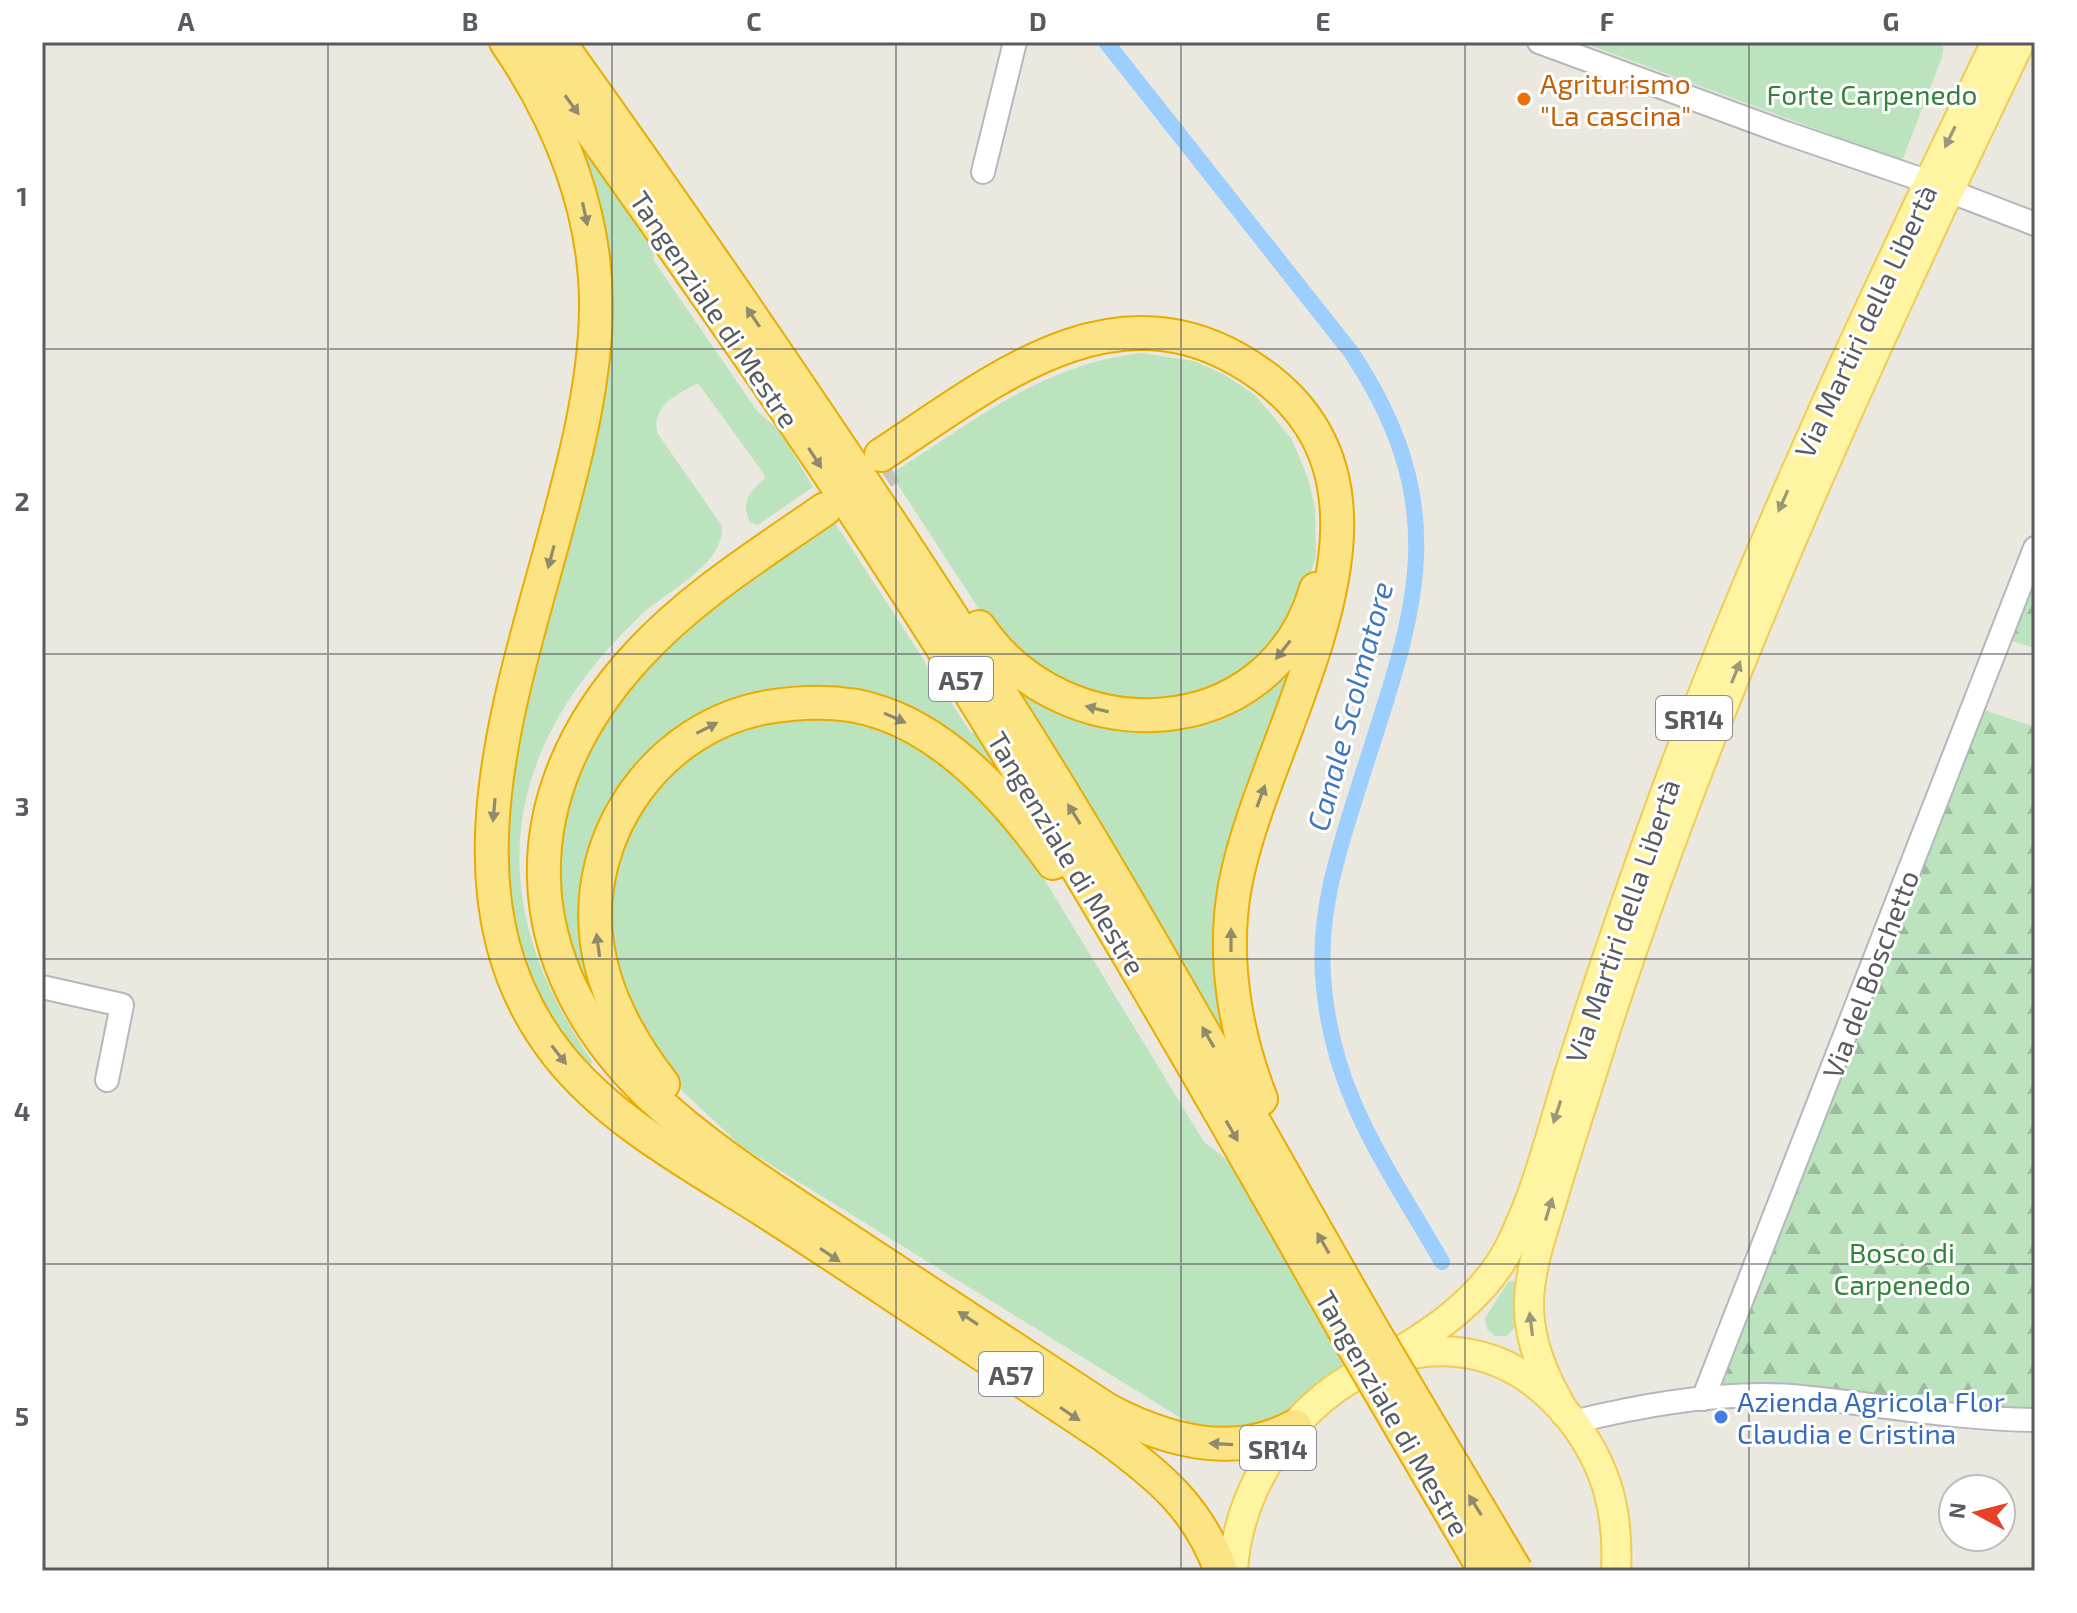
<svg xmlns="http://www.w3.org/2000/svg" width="2077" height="1613" viewBox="0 0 2077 1613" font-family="'Exo 2',sans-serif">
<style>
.green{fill:#bbe3bd}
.forest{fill:url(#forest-firs)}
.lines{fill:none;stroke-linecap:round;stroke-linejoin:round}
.canal{stroke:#9ccefe;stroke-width:16}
.highway-tunnel{stroke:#c6c6bf;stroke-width:32;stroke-dasharray:32 16;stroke-linecap:butt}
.minor-casing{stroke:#b5b7bc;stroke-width:26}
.major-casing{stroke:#f0cc54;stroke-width:32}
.highway-casing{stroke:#e8ac02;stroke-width:36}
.minor{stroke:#fff;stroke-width:22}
.major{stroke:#fef4a1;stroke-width:28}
.highway{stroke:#fce485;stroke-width:32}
.highway-bridge-casing{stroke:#e8ac02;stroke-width:36;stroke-linecap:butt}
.highway-bridge{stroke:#fce485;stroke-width:32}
.oneway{fill:#918b6d}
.oneway2{fill:#9a987a}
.grid{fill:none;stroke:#585b60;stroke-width:2;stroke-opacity:0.55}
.food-dot{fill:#e8710a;stroke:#fff;stroke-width:3}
.shop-dot{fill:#3f7fe0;stroke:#fff;stroke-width:3}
.labels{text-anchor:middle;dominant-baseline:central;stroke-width:6;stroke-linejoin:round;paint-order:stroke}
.shield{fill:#fff;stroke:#8a8c90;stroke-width:2}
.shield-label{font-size:26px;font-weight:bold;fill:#585b60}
.food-label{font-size:28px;fill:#c56008;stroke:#fff;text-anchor:start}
.park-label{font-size:28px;fill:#34833c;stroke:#fff}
.street-label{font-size:28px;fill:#585b60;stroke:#fff}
.shop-label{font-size:28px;fill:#366cbe;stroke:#fff;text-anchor:start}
.water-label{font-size:30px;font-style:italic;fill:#4078c0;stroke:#fff}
.neatline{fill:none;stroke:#585b60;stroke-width:3}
.grid-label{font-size:26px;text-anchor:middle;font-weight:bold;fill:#585b60}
</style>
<defs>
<pattern id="forest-firs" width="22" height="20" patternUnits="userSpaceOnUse" patternTransform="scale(2)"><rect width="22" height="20" fill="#bbe3bd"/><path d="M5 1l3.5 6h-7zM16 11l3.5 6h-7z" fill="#9bbb9d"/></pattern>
</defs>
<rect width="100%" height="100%" fill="#ebe9df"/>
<g class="green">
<polygon points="1581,42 1944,42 1942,57 1902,161"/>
<path d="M 575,136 L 652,236 L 654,261 L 757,411 L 779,430 L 813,487 L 758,525 L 750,522 C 740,501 751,490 766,477 L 698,383 C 678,394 649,407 658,434 L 722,526 C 724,566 666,591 640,616 C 497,752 481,902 593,1062 L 586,1070 L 517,959 L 499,825 L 587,427 Z"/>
<path d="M 1141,336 C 1194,338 1244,359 1282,398 C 1409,529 1265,730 1233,873 C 1220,932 1227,984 1237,1042 L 1235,1046 L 1229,1046 L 1014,689 L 1023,681 C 1049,698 1074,713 1105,718 C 1206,737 1307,670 1329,569 C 1353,457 1258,334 1141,338 C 1081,340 1035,369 984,396 C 1030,360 1083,343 1141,336 Z"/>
<path d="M 1141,353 L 1194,361 L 1225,375 L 1256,396 L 1291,438 L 1308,478 L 1315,508 L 1316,556 L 1302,601 L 1255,665 L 1181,702 L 1094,700 L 1003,646 L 891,474 C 974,421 1041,365 1141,353 Z"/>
<polygon points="830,515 971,733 976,731 1007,778 999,783 954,745 775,695 607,819 616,1030 572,961 551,846 561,800 634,669"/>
<path d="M 740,717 L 886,720 L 1004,813 L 1204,1142 L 1231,1163 L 1347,1364 C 1288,1400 1268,1451 1189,1423 L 742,1147 L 674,1083 L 657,1061 L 601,947 L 629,805 Z"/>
<polygon points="1509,1281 1514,1281 1517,1285 1516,1326 1507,1336 1495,1336 1487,1329 1485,1318"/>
</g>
<g class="forest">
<polygon points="2035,563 2035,648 2005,639"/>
<polygon points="1979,708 2035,727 2035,1412 1712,1391"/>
</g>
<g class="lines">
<path class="canal" d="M 1106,42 L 1351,352 C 1464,522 1407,629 1353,805 C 1335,862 1319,916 1323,976 C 1331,1094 1386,1164 1442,1262"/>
<polyline class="highway-tunnel" points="842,499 891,468"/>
<defs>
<g id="minor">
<polyline points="1539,42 1783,132 1929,182"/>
<polyline points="983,172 1015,42"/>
<polyline points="1949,191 2035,224"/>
<polyline points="42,987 122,1005 107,1080"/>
<polyline points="1703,1399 2035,548"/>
<path d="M 1573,1422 C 1642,1405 1720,1391 1791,1396 C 1873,1403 1953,1419 2035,1420"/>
</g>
<g id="major">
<path d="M 1377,1364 C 1427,1337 1482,1301 1509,1248 C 1538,1192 1553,1125 1572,1065 C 1603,968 1636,872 1671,777 C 1765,526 1880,283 1996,42"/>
<path d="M 1565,1413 C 1545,1379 1528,1342 1529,1302 C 1530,1267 1542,1234 1552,1201 C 1568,1146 1586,1093 1603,1038 C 1714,695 1864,367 2020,42"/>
<path d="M 1233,1571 C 1243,1405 1445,1263 1570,1418 C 1607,1465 1619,1512 1616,1571"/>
</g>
<g id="highway">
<path d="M 506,42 C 560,120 597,213 596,309 C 594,544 390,842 558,1055 C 611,1122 694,1166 765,1211 C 879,1284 991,1361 1105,1436 C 1158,1475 1198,1507 1221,1571"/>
<path d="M 559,42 C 717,263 870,486 1015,716 C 1142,917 1255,1126 1374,1332"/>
<path d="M 536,54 C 685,262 833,471 968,689 C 1101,904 1228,1123 1352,1344"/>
<path d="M 881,455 C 988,385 1106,285 1237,359 C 1448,478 1265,722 1235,886 C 1222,957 1235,1032 1261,1099"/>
<path d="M 825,509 C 760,554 691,597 637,656 C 510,794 512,961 648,1093 C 712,1154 789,1200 862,1249 C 944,1302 1025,1356 1106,1409 C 1164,1440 1234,1460 1295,1426"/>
<path d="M 979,627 C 1065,753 1270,747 1316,589"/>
<path d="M 663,1084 C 631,1043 604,995 597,943 C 582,833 659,726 768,707 C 805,701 846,700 882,713 C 952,737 1011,804 1053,863"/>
</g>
</defs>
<use href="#minor" class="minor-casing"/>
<use href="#major" class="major-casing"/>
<use href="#highway" class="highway-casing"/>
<use href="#minor" class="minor"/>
<use href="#major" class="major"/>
<use href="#highway" class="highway"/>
<defs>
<g id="highway-bridge">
<polyline points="1374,1332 1516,1571"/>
<polyline points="1352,1344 1485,1571"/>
</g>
</defs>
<use href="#highway-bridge" class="highway-bridge-casing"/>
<use href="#highway-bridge" class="highway-bridge"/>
</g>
<defs><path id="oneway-solid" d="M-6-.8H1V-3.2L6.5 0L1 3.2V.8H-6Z" transform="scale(2)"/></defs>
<g class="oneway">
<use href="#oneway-solid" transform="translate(572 105) rotate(54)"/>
<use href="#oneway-solid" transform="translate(585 214) rotate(78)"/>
<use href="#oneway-solid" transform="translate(753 317) rotate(-124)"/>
<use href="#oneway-solid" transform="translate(815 458) rotate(57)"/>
<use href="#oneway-solid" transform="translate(551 557) rotate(105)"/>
<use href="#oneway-solid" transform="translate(1283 650) rotate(128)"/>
<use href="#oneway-solid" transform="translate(1097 709) rotate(-166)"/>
<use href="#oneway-solid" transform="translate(895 718) rotate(24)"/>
<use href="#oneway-solid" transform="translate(707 728) rotate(-27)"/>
<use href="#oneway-solid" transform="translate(1261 796) rotate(-70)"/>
<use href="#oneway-solid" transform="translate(494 810) rotate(95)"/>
<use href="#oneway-solid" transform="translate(1074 814) rotate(-122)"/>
<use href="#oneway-solid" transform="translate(1231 940) rotate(-90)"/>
<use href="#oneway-solid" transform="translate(598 945) rotate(-98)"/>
<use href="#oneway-solid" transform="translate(1208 1037) rotate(-120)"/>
<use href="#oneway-solid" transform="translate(559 1055) rotate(52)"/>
<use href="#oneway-solid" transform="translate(1232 1131) rotate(60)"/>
<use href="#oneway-solid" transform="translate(1323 1243) rotate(-120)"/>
<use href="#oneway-solid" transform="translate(830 1255) rotate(34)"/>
<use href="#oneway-solid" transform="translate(968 1318) rotate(-147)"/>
<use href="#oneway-solid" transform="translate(1070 1414) rotate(34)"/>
<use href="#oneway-solid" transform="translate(1221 1444) rotate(-177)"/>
<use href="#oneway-solid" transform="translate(1475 1505) rotate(-122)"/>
</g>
<g class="oneway2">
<use href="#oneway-solid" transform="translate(1950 137) rotate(116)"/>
<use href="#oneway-solid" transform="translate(1783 501) rotate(114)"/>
<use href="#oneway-solid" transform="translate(1736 672) rotate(-68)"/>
<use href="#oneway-solid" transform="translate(1557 1112) rotate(108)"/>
<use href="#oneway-solid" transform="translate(1549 1209) rotate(-73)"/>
<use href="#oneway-solid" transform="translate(1531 1324) rotate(-97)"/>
</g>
<path class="grid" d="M 328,42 L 328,1571M 612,42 L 612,1571M 896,42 L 896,1571M 1181,42 L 1181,1571M 1465,42 L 1465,1571M 1749,42 L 1749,1571M 42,349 L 2035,349M 42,654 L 2035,654M 42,959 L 2035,959M 42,1264 L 2035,1264"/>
<circle class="food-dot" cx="1524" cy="99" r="8"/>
<circle class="shop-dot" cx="1721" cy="1417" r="8"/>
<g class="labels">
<g class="shield">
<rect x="929" y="657" width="64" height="44" rx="6"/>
<rect x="1656" y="696" width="76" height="44" rx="6"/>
<rect x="979" y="1352" width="64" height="44" rx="6"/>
<rect x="1240" y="1426" width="76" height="44" rx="6"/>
</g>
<g class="shield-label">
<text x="961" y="679">A57</text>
<text x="1694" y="718">SR14</text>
<text x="1011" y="1374">A57</text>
<text x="1278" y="1448">SR14</text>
</g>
<g class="food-label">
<text x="1540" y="83">Agriturismo<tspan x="1540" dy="32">"La cascina"</tspan></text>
</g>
<g class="park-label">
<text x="1872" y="94">Forte Carpenedo</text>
<text x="1902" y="1252">Bosco di<tspan x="1902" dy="32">Carpenedo</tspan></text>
</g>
<g class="street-label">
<text transform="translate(715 309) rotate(56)">Tangenziale di Mestre</text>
<text transform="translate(1865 321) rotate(-65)">Via Martiri della Libertà</text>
<text transform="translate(1067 853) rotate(59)">Tangenziale di Mestre</text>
<text transform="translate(1622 921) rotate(-71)">Via Martiri della Libertà</text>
<text transform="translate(1870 974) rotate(-69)">Via del Boschetto</text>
<text transform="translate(1393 1413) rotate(60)">Tangenziale di Mestre</text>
</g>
<g class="shop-label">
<text x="1737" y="1401">Azienda Agricola Flor<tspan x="1737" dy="32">Claudia e Cristina</tspan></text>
</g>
<g class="water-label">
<text transform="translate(1349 706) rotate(-75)">Canale Scolmatore</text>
</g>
</g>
<rect width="2077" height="1613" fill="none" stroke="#ffffff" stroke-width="88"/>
<g transform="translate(1977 1513) rotate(277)"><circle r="38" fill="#ffffff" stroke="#bcbdbf" stroke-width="2"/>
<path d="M0-6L14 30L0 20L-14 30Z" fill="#e74229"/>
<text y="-12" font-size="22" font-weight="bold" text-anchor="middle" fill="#585b60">N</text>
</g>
<rect x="44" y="44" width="1989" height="1525" class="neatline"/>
<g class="grid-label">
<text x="186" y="31">A</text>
<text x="470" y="31">B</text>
<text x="754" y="31">C</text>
<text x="1038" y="31">D</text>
<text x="1323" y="31">E</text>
<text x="1607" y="31">F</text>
<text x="1891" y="31">G</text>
<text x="22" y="206">1</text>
<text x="22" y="511">2</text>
<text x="22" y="816">3</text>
<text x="22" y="1121">4</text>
<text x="22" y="1426">5</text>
</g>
</svg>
